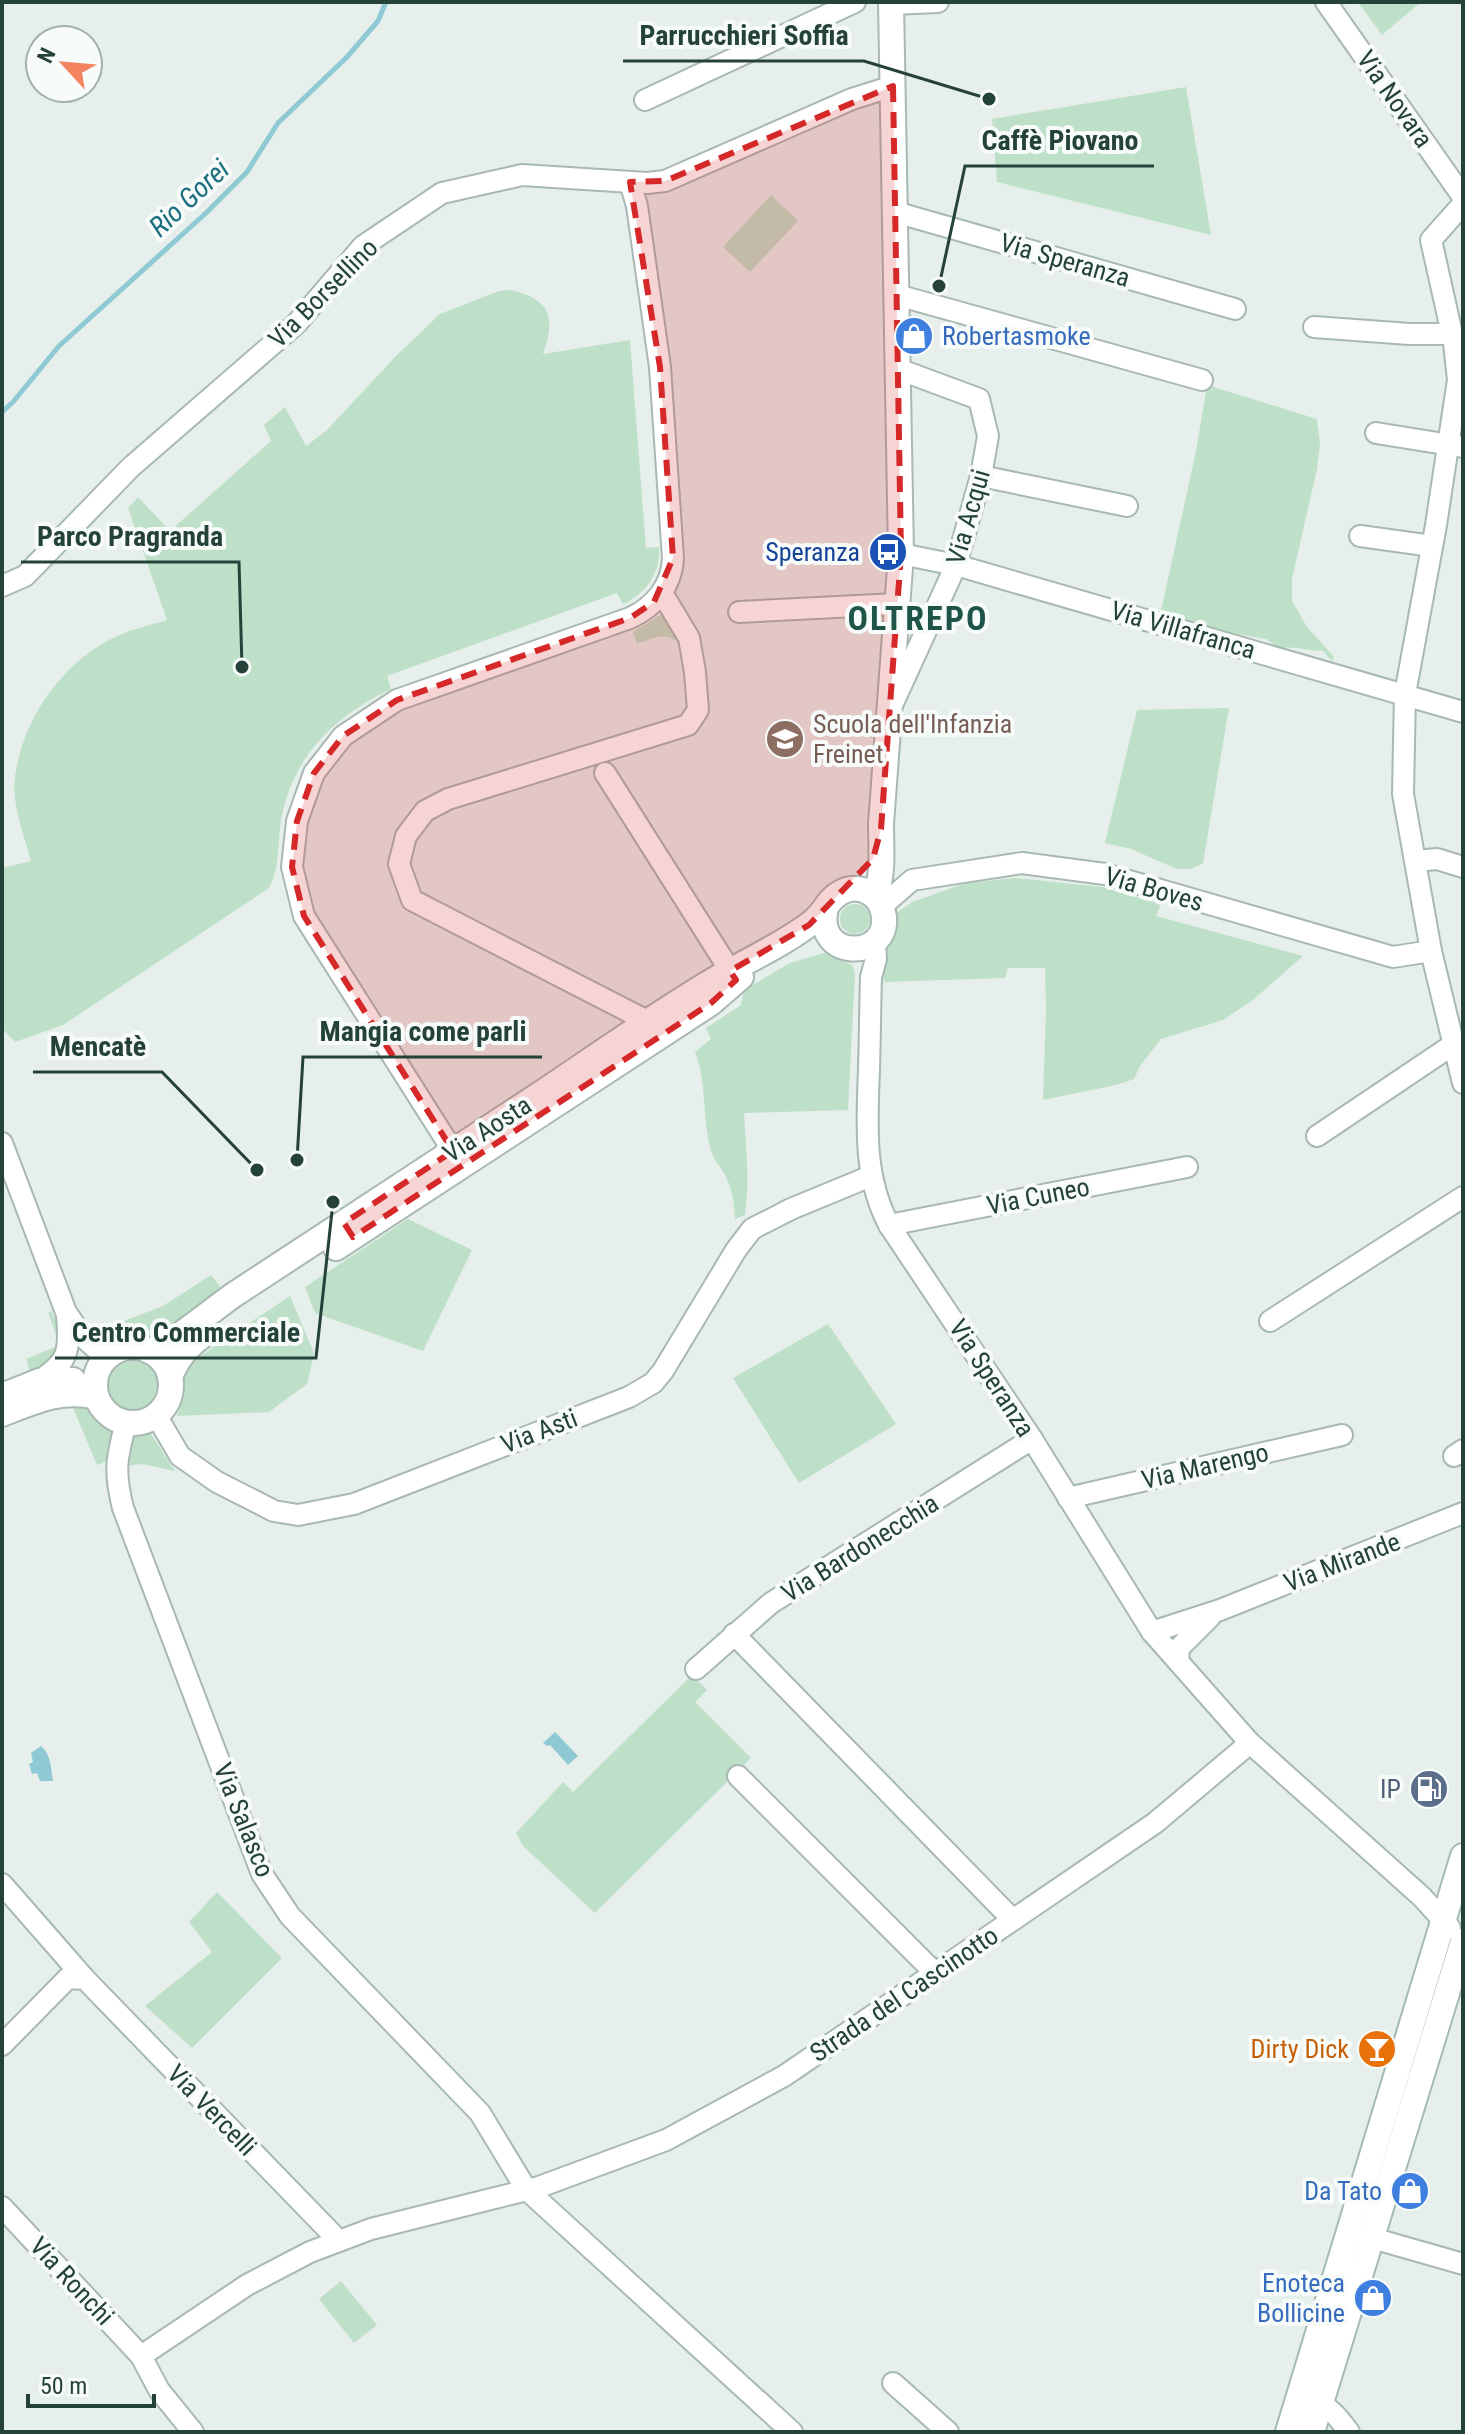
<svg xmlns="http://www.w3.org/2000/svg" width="1465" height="2434" viewBox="0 0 1465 2434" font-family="'Roboto Condensed',sans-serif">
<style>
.green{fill:#bfe0c8}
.water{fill:#8ec9d4}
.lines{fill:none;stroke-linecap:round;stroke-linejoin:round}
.stream{stroke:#8ec9d4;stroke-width:5}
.minor-casing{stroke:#a8b8b2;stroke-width:24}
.tertiary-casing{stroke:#a8b8b2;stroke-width:28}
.secondary-casing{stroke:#a4bbb3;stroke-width:28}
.minor{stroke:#fff;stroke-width:20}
.tertiary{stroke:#fff;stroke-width:24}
.secondary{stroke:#fff;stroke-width:24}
.marked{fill:#d62828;fill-opacity:0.2;stroke:#d62828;stroke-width:6;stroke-dasharray:16 10;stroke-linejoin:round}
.labels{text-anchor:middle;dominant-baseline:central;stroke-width:8;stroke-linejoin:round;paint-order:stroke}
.street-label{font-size:26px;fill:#24423a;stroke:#f7fbf9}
.shop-label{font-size:26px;fill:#366cbe;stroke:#f7fbf9;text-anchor:end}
.transit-label{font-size:26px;fill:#164399;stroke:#f7fbf9;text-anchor:end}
.education-label{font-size:26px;fill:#785e54;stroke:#f7fbf9;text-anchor:start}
.service-label{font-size:26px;fill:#4e5e75;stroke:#f7fbf9;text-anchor:end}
.food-label{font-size:26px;fill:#c56008;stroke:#f7fbf9;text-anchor:end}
.water-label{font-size:28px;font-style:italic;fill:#1c6f80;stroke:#f7fbf9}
.district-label{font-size:34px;font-weight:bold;letter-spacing:2px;fill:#1f5548;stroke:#f7fbf9}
.leader{fill:none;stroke:#24423a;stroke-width:3}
.callout-dot{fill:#24423a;stroke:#f7fbf9;stroke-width:3}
.callout-label{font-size:28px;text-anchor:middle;font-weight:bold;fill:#24423a;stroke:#f7fbf9;stroke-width:8;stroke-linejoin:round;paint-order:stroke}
</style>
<rect width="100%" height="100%" fill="#e6efeb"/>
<g class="green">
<polygon points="1358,2 1421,2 1382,35"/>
<polygon points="1186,87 1211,235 997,182 992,119"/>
<polygon points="771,195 798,221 750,272 723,247"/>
<path d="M 511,290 C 551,300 556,317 543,354 L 630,340 L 646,548 L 659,547 C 661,572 646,594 623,604 L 617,593 L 387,676 L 391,689 C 337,715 295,753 282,815 C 277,839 281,866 269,888 L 63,1025 L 15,1042 L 2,1028 L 2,868 L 31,861 C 24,836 11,802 15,777 C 22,721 60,666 109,640 C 128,630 147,626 167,620 L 128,508 L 138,497 L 170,531 L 271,441 L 264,425 L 285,407 L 306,446 L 326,431 L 396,356 L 440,314 L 499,291 Z"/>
<path d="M 1207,385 L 1317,419 L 1320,444 L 1317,469 L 1292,579 L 1292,601 L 1307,627 L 1334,657 L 1332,661 L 1323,651 C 1308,651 1294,646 1279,648 L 1266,639 L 1208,629 L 1161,611 L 1196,451 Z"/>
<path d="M 662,614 L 669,620 L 683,645 C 664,631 657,637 637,644 L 633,632 Z"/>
<polygon points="1229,708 1203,863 1191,869 1177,869 1131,849 1105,843 1137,710"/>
<polygon points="1015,878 1103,887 1161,904 1156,916 1303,956 1253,1000 1223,1020 1161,1039 1140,1066 1134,1079 1116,1085 1043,1100 1046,1010 1045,968 1008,968 1005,978 884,982 881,951 894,915 912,902 966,883"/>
<circle cx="855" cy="919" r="15"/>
<path d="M 824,953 L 852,965 L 855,973 L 848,1110 L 744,1113 C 746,1149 750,1178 745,1215 L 735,1219 C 734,1204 733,1191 726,1177 C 723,1170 716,1163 713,1156 C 701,1123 708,1084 695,1052 L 711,1039 L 706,1028 L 741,1005 L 744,990 L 790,963 Z"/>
<polygon points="408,1219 472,1250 423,1351 315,1313 305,1287"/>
<path d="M 211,1275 L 226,1294 L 156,1343 C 149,1342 142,1340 135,1339 C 118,1339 108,1346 95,1332 L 163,1306 Z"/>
<polygon points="290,1296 314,1353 307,1384 269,1412 177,1416 184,1397 184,1375 187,1365"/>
<path d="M 51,1311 C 69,1344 67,1360 31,1373 L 26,1359 L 60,1345 L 48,1313 Z"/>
<polygon points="828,1324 896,1424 799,1483 733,1378"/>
<circle cx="133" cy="1386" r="25"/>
<polygon points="62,1402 88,1405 105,1422 111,1431 112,1443 108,1461 97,1465 71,1403 46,1411 44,1406"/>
<polygon points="139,1431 151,1434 175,1471 142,1464 126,1466 133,1436"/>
<polygon points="692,1675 707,1690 695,1702 751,1758 595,1913 523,1846 516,1833 563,1782 573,1792"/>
<polygon points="217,1892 282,1958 192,2048 145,2006 212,1952 189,1922"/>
<polygon points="341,2281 377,2325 354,2343 319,2299"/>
</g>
<g class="water">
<polygon points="555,1732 578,1756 568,1765 550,1745 547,1746 543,1743"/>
<path d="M 41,1746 C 51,1754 51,1769 53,1781 L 40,1781 L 37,1773 L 32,1774 L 29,1764 L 33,1762 L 31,1753 Z"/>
</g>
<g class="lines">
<polyline class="stream" points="2,412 13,402 59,346 206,213 247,172 278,123 347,57 378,21 386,2"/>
<defs>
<g id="minor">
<polyline points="1326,2 1463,197"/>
<polyline points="891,4 938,2"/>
<polyline points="645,100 855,2"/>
<polyline points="1463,204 1431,240 1454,343 1458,380 1436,525 1405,694 1403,794 1431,951 1463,1083"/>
<polyline points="895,212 1235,309"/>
<polyline points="897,295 1202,380"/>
<polyline points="1314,327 1409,334 1451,334"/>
<polyline points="1376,433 1463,447"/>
<polyline points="981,476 1127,506"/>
<polyline points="1360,536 1432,546"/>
<polyline points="901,554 956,565 1463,712"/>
<polyline points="2,586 25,576 131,467 297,323 363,246 442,193 522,175 647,183 665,181 852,99 893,86"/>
<polyline points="739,612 897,604"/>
<polyline points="893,703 956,565 981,476 988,436 979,399 898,369"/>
<polyline points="605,773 736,980"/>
<polyline points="1416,861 1437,859 1463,867"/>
<polyline points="882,906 912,880 1022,863 1105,874 1393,957 1431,951"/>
<path d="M 875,941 L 876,959 L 871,977 C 870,1008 870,1038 869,1069 C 867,1123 863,1176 889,1225 L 1032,1439 L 1152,1632 L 1250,1743 L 1422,1897 L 1450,1928"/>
<polyline points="649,1022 412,900 399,864 406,836 425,811 448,799 688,725 698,710 695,672 689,638 662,593"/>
<polyline points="1317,1136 1454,1044"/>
<polyline points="2,1143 66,1312 82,1336 106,1358"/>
<path d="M 453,1151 L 304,916 L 292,867 L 297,821 L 314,773 L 343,736 L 397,700 L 630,618 C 654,607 672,586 673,558 L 660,367 L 637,206 L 630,182"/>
<polyline points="889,1225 1187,1167"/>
<polyline points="1270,1321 1463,1197"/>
<path d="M 39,1381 C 69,1361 70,1352 67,1316"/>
<polyline points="156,1415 180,1456 217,1482 274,1511 298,1515 354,1504 629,1397 653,1383 663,1371 736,1250 752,1229 791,1209 871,1176"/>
<path d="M 126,1423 C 116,1459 114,1472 123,1508 L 262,1874 L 290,1916 L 480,2113 L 526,2189 L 792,2432"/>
<polyline points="1454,1456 1463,1450"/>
<polyline points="1068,1498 1342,1435"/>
<polyline points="1152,1632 1220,1610 1463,1513"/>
<polyline points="734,1634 1013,1920"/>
<polyline points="1178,1661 1179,1648 1210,1617"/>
<polyline points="696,1669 771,1603 1032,1439"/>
<polyline points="738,1776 935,1973"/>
<polyline points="2,1884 85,1979"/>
<polyline points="2,2045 68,1978 85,1979 339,2241"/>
<polyline points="2,2207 141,2356 159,2390 193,2432"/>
<polyline points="1372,2238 1463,2264"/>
<polyline points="141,2356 247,2285 310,2252 371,2229 539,2187 666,2140 784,2076 1155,1823 1250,1743"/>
<polyline points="893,2383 948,2432"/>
<path d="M 1310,2400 C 1329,2405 1338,2417 1349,2432"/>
</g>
<g id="tertiary">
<path d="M 875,897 C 884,873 881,850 881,824 L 901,554 L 891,2"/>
<polyline points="336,1248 711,1003 741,977"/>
<circle cx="133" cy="1385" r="38"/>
<path d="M 149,1351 L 164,1347 L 232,1296 C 335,1228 438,1161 540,1094 C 597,1056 653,1016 712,981 C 744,962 781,946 811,923 C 823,915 828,899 840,893 C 851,886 864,888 874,896 C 880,901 883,909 884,917 C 888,961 813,960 826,908"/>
<path d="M 170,1377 C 177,1359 186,1348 202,1336"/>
<polyline points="2,1396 39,1381 73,1380"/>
<path d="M 2,1414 C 33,1402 62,1388 96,1397"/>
</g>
<g id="secondary">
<polyline points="1288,2432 1463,1856"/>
<polyline points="1312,2432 1463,1941"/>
</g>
</defs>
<use href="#minor" class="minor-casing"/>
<use href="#tertiary" class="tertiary-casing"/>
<use href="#secondary" class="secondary-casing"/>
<use href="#minor" class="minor"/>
<use href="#tertiary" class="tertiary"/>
<use href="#secondary" class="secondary"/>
</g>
<path class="marked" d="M 893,86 L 901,554 L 881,829 L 873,859 L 809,925 L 730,971 L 736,980 L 711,1003 L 353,1237 L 344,1223 L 453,1151 L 304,916 L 292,867 L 297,821 L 314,773 L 343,736 L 397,700 L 630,618 L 654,602 L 673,558 L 660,367 L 630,182 L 665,181 Z"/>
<defs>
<symbol id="shop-disc" viewBox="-11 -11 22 22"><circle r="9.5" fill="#3f7fe0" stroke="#f7fbf9"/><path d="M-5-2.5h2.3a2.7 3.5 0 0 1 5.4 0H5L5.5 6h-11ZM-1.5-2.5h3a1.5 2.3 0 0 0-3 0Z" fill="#fff"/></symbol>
<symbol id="bus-disc" viewBox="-11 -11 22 22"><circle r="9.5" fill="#1a4fb4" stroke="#f7fbf9"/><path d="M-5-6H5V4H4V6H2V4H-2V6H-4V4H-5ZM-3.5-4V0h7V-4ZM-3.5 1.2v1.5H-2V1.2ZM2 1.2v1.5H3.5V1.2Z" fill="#fff"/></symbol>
<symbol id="school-disc" viewBox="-11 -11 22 22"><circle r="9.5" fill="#8d6e63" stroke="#f7fbf9"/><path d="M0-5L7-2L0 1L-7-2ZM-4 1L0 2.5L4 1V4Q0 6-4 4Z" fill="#fff"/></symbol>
<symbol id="fuel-disc" viewBox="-11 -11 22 22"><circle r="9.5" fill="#5c6f8a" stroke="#f7fbf9"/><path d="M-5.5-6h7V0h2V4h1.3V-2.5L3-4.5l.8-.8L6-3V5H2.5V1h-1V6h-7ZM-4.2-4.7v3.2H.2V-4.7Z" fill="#fff"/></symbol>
<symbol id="bar-disc" viewBox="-11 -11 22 22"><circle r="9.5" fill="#e8710a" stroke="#f7fbf9"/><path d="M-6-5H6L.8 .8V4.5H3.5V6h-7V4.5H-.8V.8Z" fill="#fff"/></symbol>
</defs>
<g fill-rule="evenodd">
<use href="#shop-disc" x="892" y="314" width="44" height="44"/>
<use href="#bus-disc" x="866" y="530" width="44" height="44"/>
<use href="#school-disc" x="763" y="717" width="44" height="44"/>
<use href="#fuel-disc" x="1407" y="1767" width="44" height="44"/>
<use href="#bar-disc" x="1355" y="2027" width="44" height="44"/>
<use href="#shop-disc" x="1388" y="2169" width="44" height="44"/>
<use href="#shop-disc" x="1351" y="2276" width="44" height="44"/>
</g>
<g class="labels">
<g class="street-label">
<text transform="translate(1395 99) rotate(55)">Via Novara</text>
<text transform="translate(1065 260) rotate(16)">Via Speranza</text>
<text transform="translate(323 293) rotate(-45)">Via Borsellino</text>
<text transform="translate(968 517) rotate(-74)">Via Acqui</text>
<text transform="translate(1183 630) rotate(16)">Via Villafranca</text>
<text transform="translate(1154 889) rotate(16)">Via Boves</text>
<text transform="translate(487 1129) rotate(-33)">Via Aosta</text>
<text transform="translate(1038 1196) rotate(-11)">Via Cuneo</text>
<text transform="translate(992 1378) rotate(57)">Via Speranza</text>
<text transform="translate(539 1431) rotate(-21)">Via Asti</text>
<text transform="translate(1205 1466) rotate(-13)">Via Marengo</text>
<text transform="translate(860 1548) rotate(-32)">Via Bardonecchia</text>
<text transform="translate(1342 1562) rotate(-21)">Via Mirande</text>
<text transform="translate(244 1820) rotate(68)">Via Salasco</text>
<text transform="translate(904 1994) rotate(-34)">Strada del Cascinotto</text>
<text transform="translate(212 2110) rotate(46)">Via Vercelli</text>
<text transform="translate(72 2281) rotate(47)">Via Ronchi</text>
</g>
<g class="shop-label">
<text x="942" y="336" text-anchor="start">Robertasmoke</text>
<text x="1382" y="2191">Da Tato</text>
<text x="1345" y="2283">Enoteca<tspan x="1345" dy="30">Bollicine</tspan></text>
</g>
<g class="transit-label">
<text x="860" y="552">Speranza</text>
</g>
<g class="education-label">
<text x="813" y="724">Scuola dell'Infanzia<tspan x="813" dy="30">Freinet</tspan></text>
</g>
<g class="service-label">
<text x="1401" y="1789">IP</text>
</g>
<g class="food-label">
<text x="1349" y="2049">Dirty Dick</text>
</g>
<g class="water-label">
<text transform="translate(189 198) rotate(-43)">Rio Gorei</text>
</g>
<g class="district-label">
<text x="918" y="618">OLTREPO</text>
</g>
</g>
<path class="leader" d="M989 99L864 61H623M939 286L965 166H1154M242 667L239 562H21M297 1160L303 1057H542M257 1170L162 1072H33M333 1202L316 1358H55"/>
<g class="callout-dot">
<circle cx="989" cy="99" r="8"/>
<circle cx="939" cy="286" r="8"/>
<circle cx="242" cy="667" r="8"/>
<circle cx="297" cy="1160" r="8"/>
<circle cx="257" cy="1170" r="8"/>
<circle cx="333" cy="1202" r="8"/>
</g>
<g class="callout-label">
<text x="744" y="45">Parrucchieri Soffia</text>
<text x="1060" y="150">Caffè Piovano</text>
<text x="130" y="546">Parco Pragranda</text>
<text x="423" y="1041">Mangia come parli</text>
<text x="98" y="1056">Mencatè</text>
<text x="186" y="1342">Centro Commerciale</text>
</g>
<rect width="1465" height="2434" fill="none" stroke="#24423a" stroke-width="8"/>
<g transform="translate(64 64) rotate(296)"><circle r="38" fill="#f7fbf9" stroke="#a3b1ad" stroke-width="2"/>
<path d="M0-6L14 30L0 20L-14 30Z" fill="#f4845f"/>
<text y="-12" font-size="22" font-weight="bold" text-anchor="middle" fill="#24423a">N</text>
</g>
<path d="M28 2394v12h126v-12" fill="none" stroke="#24423a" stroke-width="4"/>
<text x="40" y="2394" font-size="24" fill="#24423a" stroke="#f7fbf9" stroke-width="6" paint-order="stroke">50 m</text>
</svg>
